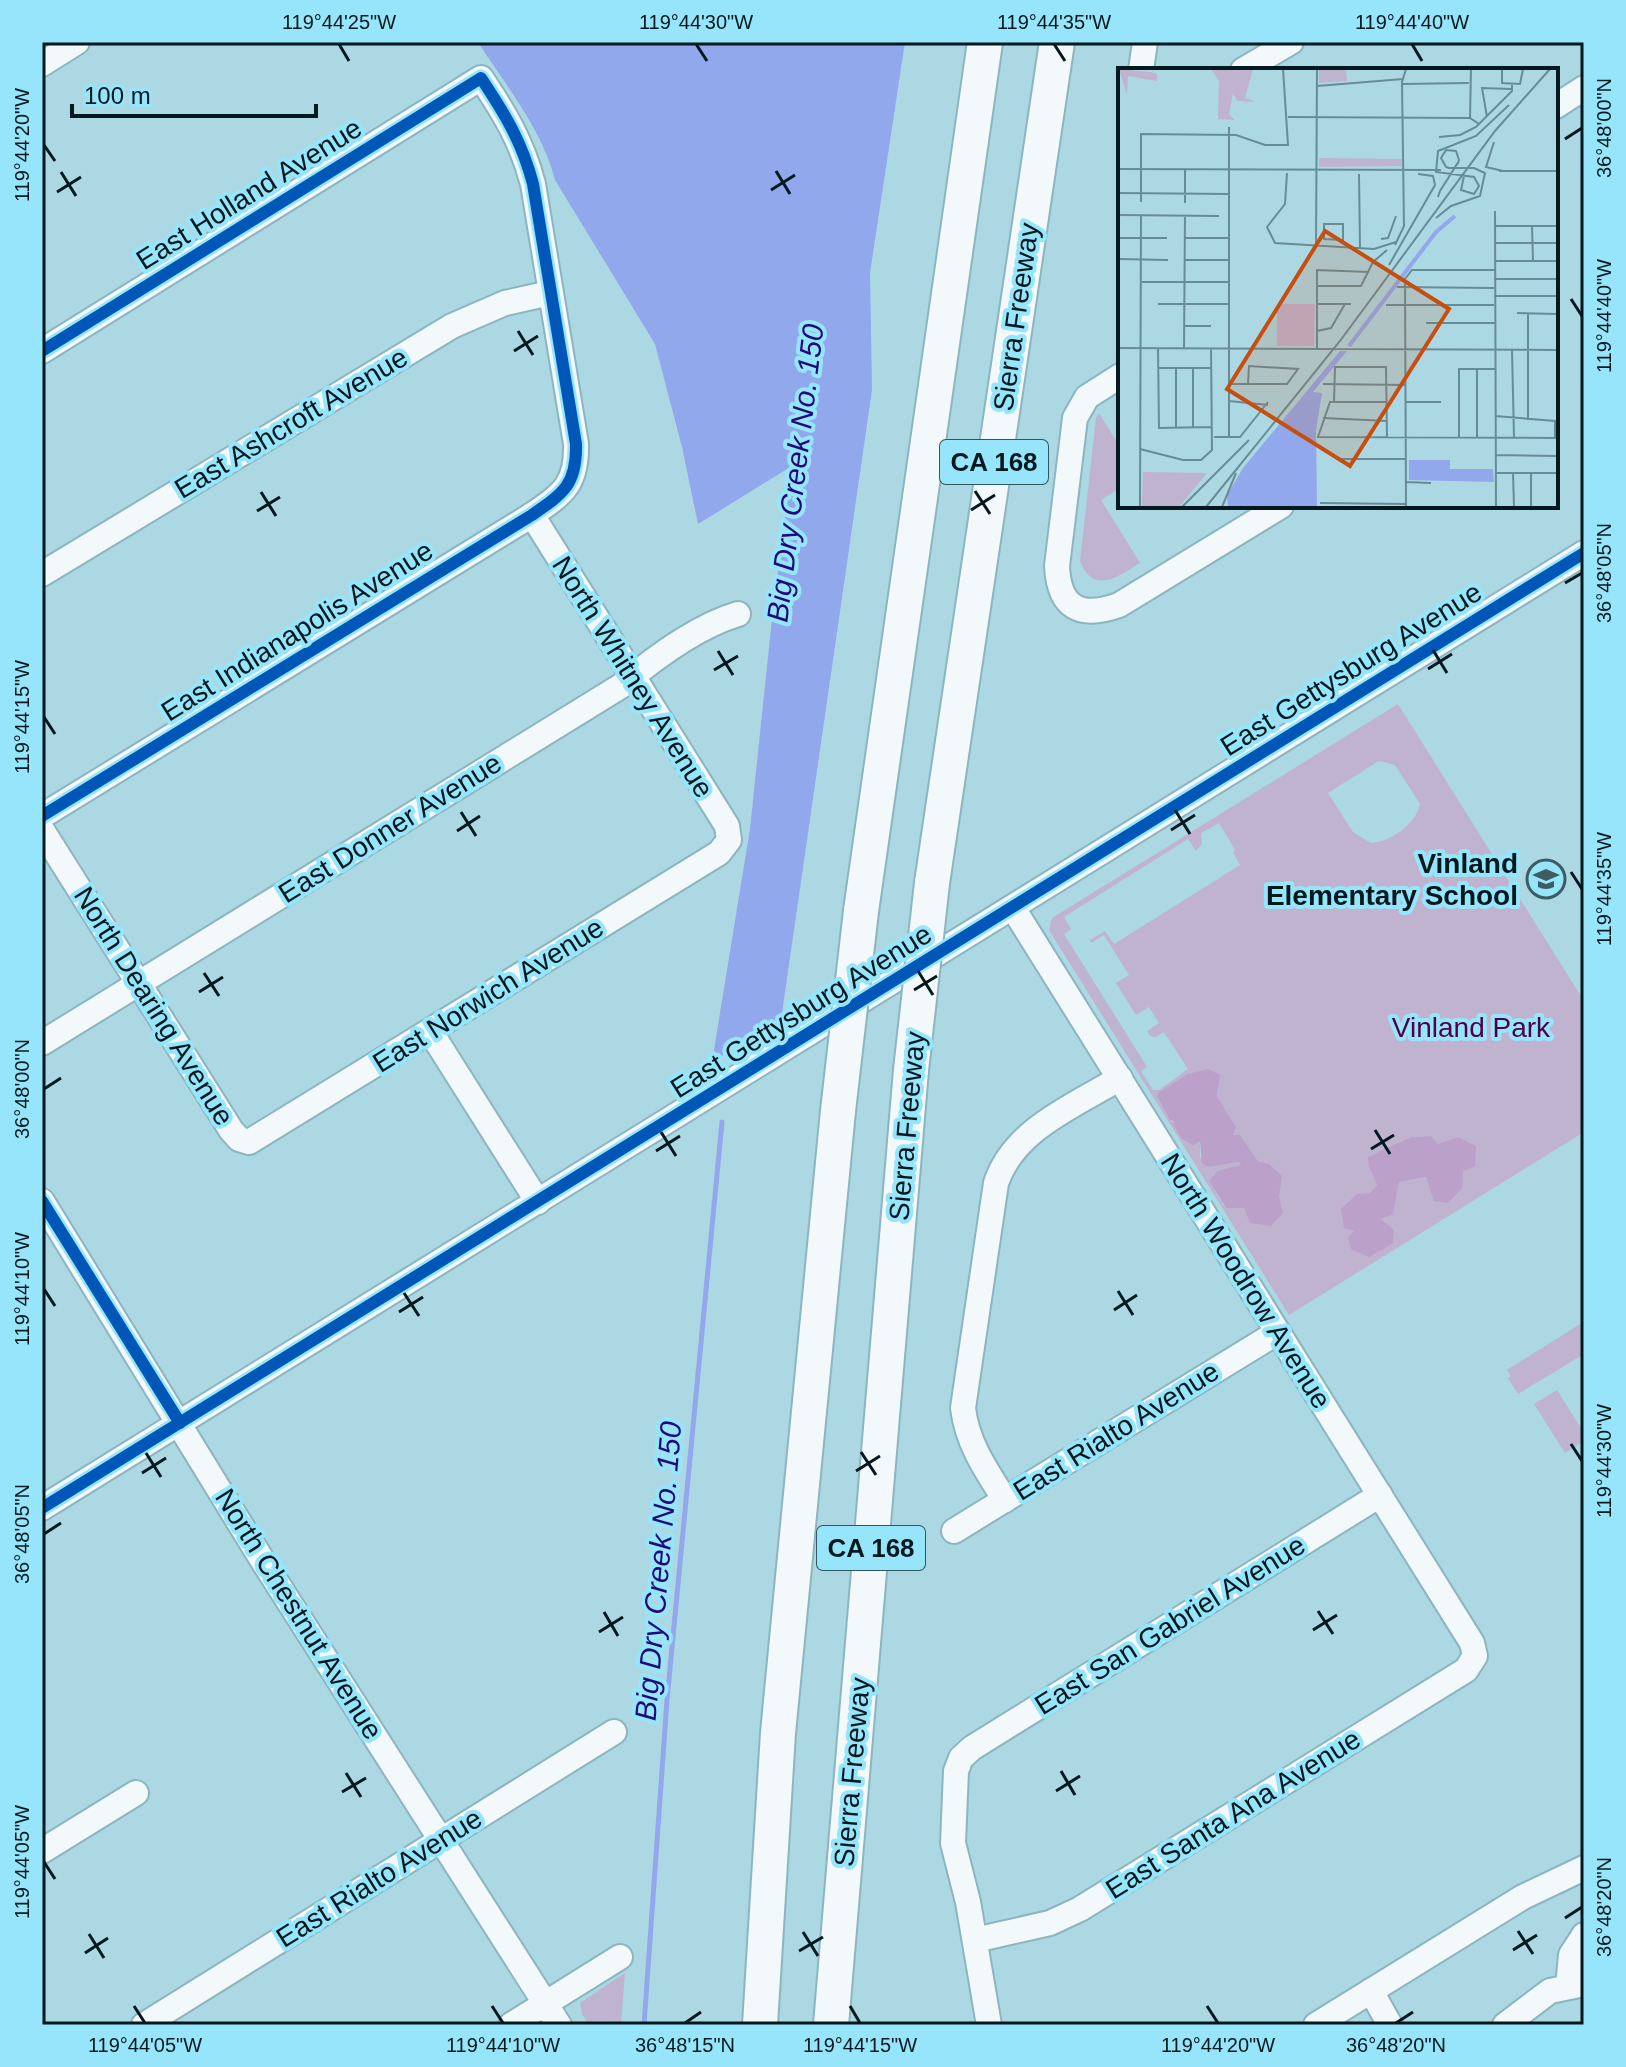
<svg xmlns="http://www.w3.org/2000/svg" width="1626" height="2067" viewBox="0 0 1626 2067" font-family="Helvetica,sans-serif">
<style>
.green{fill:#bfb3d0;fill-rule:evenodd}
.forest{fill:#bba0c9}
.water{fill:#91a8ec}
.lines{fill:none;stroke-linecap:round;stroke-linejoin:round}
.stream{stroke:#91a8ec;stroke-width:5}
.minor-casing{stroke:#8cb5bf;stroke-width:28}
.highway-casing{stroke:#8cb5bf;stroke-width:38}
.minor{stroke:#f3f9fb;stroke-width:24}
.highway{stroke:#f3f9fb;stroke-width:34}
.highway-bridge-casing{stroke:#8cb5bf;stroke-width:38;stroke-linecap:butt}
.highway-bridge{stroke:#f3f9fb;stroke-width:34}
.cycleway-casing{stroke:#96e5fa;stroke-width:17}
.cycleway{stroke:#0057b8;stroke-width:12}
.ticks{fill:none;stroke:#03191f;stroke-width:3}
.labels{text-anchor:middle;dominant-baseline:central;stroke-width:8;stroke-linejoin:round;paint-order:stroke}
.shield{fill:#96e5fa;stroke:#2f5661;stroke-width:2}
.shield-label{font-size:26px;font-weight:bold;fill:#03191f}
.street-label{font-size:28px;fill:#03191f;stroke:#96e5fa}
.poi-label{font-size:28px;font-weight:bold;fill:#03191f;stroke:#96e5fa;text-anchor:end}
.park-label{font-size:28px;fill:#510044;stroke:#96e5fa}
.water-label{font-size:30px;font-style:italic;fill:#1f0b7a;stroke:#96e5fa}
.inset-river{fill:none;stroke:#91a8ec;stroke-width:4}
.inset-road{fill:none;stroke:#688c95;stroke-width:2}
.view{fill:#c64f0f;fill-opacity:0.15;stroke:#c64f0f;stroke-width:4}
.inset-edge{fill:none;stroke:#03191f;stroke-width:4}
.neatline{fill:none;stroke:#03191f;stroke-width:3}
.ticks-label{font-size:20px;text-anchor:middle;fill:#03191f}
</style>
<rect width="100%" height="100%" fill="#acd8e4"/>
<g class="green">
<path d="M 1099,413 L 1120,447 L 1120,488 L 1101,500 L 1140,563 C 1119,576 1093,596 1080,561 L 1096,418 Z"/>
<path d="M 1398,704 L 1584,1001 L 1584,1132 L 1289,1315 L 1049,930 L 1052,918 ZM 1379,761 L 1395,765 L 1420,804 C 1416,824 1391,842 1371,843 L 1353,832 L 1328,793 ZM 1219,823 L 1235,850 L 1233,852 L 1240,865 L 1114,944 L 1105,931 L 1090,940 L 1091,943 L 1104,935 L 1129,975 L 1116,983 L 1136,1015 L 1149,1007 L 1159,1023 L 1147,1031 L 1150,1036 L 1156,1037 L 1164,1032 L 1188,1069 L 1159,1090 L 1153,1090 L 1141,1071 L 1147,1067 L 1064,934 L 1071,929 L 1064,917 L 1188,839 L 1196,851 L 1202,844 L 1201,833 ZM 1219,1089 L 1217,1097 L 1235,1127 L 1233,1136 L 1240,1135 L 1258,1161 L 1269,1164 L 1225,1208 L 1209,1181 L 1217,1171 L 1242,1166 L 1239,1162 L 1209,1167 L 1200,1156 L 1200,1141 L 1170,1120 L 1157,1098 L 1158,1093 ZM 1431,1136 L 1438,1144 L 1427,1177 L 1399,1182 L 1393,1213 L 1355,1231 L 1370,1194 L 1377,1185 L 1369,1167 L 1369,1157 L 1411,1137 Z"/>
<polygon points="1580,1324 1584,1331 1584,1342 1580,1346 1584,1348 1584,1354 1518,1394 1508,1378 1511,1376 1507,1370"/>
<polygon points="1557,1390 1584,1433 1584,1441 1565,1453 1534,1404"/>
<polygon points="625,1973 621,2025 589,2025 582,2014 580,2003"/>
</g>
<g class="forest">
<polygon points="1208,1069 1220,1075 1217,1097 1236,1127 1233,1135 1240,1135 1258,1161 1269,1164 1282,1176 1279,1196 1283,1213 1271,1226 1250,1223 1244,1208 1226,1208 1209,1181 1217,1171 1241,1165 1239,1162 1208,1167 1202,1164 1200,1141 1193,1145 1182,1139 1173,1124 1174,1121 1170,1120 1157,1097 1158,1093 1188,1074"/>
<polygon points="1431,1136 1438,1144 1458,1137 1476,1146 1475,1166 1463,1171 1462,1188 1448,1203 1434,1201 1426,1177 1399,1182 1393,1214 1381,1219 1394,1230 1393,1243 1369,1257 1351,1249 1348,1238 1354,1231 1344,1228 1341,1209 1357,1194 1370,1193 1377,1185 1369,1167 1368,1157 1411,1137"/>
</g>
<path class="water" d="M 478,42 L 905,42 L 870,273 L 872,390 L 781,1020 L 712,1062 L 750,829 L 773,609 L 792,466 L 698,524 L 682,447 L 655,344 L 555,180 C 542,129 506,86 478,42 Z"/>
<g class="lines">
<polyline class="stream" points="644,2025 667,1700 722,1122"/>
<defs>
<g id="minor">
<polyline points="42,64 77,42"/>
<polyline points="1141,70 1145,42"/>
<polyline points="1243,70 1291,42"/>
<polyline points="1556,106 1584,88"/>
<path d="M 42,351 L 481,78 C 505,114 522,142 533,184 L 576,444 C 577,484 564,493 532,515 L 42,816"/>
<path d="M 1120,376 L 1087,397 L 1075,418 L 1057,566 C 1059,608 1080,619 1119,605 L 1281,506"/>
<polyline points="42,574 452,326 505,303 550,293"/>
<polyline points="42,830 231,1130 239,1139 249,1142 719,853 729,840 727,826 532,515"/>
<polyline points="430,1031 538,1202"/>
<path d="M 42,1043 L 621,686 C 653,659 698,626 738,614"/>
<polyline points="42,1201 261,1558 559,2025"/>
<path d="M 1005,1500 C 986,1470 967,1443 963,1408 L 996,1183 C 1014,1129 1074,1106 1120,1078"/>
<polyline points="42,1508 1584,553"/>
<polyline points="954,1531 1278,1332"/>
<polyline points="42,1851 136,1793"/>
<polyline points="975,1940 1050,1923 1080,1909 1466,1670 1475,1656 1472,1643 1013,908"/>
<polyline points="1568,1987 1571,1955 1584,1935"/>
<polyline points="1371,1991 1390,2025"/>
<polyline points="144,2025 614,1732"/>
<polyline points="511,2025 620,1957"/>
<polyline points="989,2025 968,1902 953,1843 956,1771 961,1758 972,1748 1380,1495"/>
<polyline points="1316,2025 1523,1897 1584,1868"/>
<polyline points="1505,2025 1550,1991 1584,1984"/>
</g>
<g id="highway">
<polyline points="932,883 1057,42"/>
<polyline points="861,911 985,42"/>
<polyline points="760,2025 778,1733 838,1111"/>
<polyline points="831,2025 911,1070"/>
</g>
</defs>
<use href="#minor" class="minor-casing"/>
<use href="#highway" class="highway-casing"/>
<use href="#minor" class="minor"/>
<use href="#highway" class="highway"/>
<defs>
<g id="highway-bridge">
<polyline points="911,1070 932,883"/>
<polyline points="838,1111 861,911"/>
</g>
</defs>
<use href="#highway-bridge" class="highway-bridge-casing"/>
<use href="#highway-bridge" class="highway-bridge"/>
<defs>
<g id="cycleway">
<path d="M 42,351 L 481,78 C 505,114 522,142 533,184 L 576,444 C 577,484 564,493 532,515 L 42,816"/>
<polyline points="42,1201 180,1423"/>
<polyline points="42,1508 1584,553"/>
</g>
</defs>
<use href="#cycleway" class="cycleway-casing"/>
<use href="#cycleway" class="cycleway"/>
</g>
<path class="ticks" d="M 339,44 L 349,61M 696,44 L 707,61M 1054,44 L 1065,61M 1412,44 L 1422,61M 1565,139 L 1582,128M 44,145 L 55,161M 776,171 L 790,194M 61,172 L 76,196M 771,190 L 795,175M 57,192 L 81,177M 1571,299 L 1582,316M 518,331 L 533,355M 514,351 L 538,336M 975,491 L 990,514M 261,492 L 276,516M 971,510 L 995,495M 257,511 L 280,497M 1565,583 L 1582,573M 1433,650 L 1447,673M 718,651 L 733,675M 1428,669 L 1452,654M 714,670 L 738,656M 44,717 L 55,734M 1175,810 L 1190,834M 461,812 L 476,836M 1171,830 L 1195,815M 457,831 L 480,816M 1571,872 L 1582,889M 918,971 L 933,995M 204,973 L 219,996M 914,990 L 937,976M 199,992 L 223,977M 44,1089 L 61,1078M 1375,1130 L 1390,1154M 661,1132 L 676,1156M 1371,1149 L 1394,1135M 656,1151 L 680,1136M 44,1289 L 55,1306M 1118,1291 L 1133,1315M 404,1293 L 419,1316M 1114,1310 L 1137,1295M 399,1312 L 423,1297M 1571,1444 L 1582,1461M 861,1452 L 876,1475M 146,1453 L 161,1477M 856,1471 L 880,1456M 142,1473 L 166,1458M 44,1534 L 61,1523M 1318,1611 L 1333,1634M 604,1612 L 618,1636M 1313,1630 L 1337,1615M 599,1632 L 623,1617M 1061,1771 L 1075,1795M 346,1773 L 361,1797M 1056,1791 L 1080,1776M 342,1792 L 366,1778M 44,1862 L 55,1879M 1565,1918 L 1582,1907M 1518,1931 L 1533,1954M 803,1932 L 818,1956M 89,1934 L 104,1958M 1513,1950 L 1537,1935M 799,1951 L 823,1937M 85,1953 L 108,1938M 134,2006 L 145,2023M 492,2006 L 503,2023M 850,2006 L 860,2023M 1207,2006 L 1218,2023M 685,2023 L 701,2012M 1396,2023 L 1413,2012"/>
<defs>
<symbol id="school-ring" viewBox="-11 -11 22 22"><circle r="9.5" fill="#96e5fa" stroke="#3e5c64" stroke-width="1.5"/><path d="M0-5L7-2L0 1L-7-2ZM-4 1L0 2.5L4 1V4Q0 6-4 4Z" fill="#3e5c64"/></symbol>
</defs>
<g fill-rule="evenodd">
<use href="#school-ring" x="1524" y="857" width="44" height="44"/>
</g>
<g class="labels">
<g class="shield">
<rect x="940" y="440" width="108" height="44" rx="6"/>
<rect x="817" y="1526" width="108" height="44" rx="6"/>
</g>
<g class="shield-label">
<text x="994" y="462">CA 168</text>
<text x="871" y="1548">CA 168</text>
</g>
<g class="street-label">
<text transform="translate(249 194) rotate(-32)">East Holland Avenue</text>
<text transform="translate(1016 317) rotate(-82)">Sierra Freeway</text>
<text transform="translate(291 423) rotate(-31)">East Ashcroft Avenue</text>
<text transform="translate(297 631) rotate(-32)">East Indianapolis Avenue</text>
<text transform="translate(1351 669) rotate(-32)">East Gettysburg Avenue</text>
<text transform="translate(633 677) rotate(58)">North Whitney Avenue</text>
<text transform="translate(390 828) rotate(-32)">East Donner Avenue</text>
<text transform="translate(488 995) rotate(-32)">East Norwich Avenue</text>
<text transform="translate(154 1006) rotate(58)">North Dearing Avenue</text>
<text transform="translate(801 1011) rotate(-32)">East Gettysburg Avenue</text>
<text transform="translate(907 1126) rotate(-85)">Sierra Freeway</text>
<text transform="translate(1246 1281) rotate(58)">North Woodrow Avenue</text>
<text transform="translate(1116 1431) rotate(-32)">East Rialto Avenue</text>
<text transform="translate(299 1614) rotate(58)">North Chestnut Avenue</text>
<text transform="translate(1170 1625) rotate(-32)">East San Gabriel Avenue</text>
<text transform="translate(852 1772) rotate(-85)">Sierra Freeway</text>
<text transform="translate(1233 1814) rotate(-32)">East Santa Ana Avenue</text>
<text transform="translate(379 1878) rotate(-32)">East Rialto Avenue</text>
</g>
<g class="poi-label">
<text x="1518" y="863">Vinland<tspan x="1518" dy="32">Elementary School</tspan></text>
</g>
<g class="park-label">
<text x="1471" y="1027">Vinland Park</text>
</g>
<g class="water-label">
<text transform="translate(795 473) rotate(-83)">Big Dry Creek No. 150</text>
<text transform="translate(658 1571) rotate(-85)">Big Dry Creek No. 150</text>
</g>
</g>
<g transform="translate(1118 68)">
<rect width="440" height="440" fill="#acd8e4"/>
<path d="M 1,1 L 32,4 L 39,6 L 39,13 L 10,8 L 9,27 ZM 93,1 L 135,1 L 127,30 L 138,34 L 119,33 L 115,25 L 111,46 L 117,52 L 100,51 L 101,13 ZM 201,1 L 228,1 L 229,13 L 201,15 ZM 201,90 L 284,91 L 284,98 L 201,99 ZM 159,236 L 197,236 L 196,278 L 159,278 ZM 25,404 L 89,405 L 61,439 L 24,439 Z" fill="#bfb3d0"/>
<path d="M 222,283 L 229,283 L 195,324 L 204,325 L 198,362 L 199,439 L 110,439 L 109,427 L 125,400 ZM 291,392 L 332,392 L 332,401 L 375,401 L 376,414 L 291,412 Z" fill="#91a8ec"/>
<path class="inset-river" d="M 231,278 L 318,164 L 337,148"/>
<path class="inset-road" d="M 384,1 L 384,15 L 402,16 L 405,1M 284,16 L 351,15M 199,18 L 285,11M 170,49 L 352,50 L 361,56M 369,49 L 364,20 L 394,21M 352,50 L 353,1M 321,69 L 342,67 L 358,59 L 394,23 L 394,16M 376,74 L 368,99 L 385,103M 0,101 L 323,102M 381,103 L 440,103M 169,105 L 167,136 L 149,159 L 157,175 L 256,181 L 278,174M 241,106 L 242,181M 346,108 L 343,122 L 356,126 L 361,118 L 356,109 L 318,104 L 320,83 L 358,68 L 391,37M 0,125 L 111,126M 23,134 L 23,66 L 118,67 L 147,77 L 170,77 L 165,1M 67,135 L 67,102M 377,143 L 378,439M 0,147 L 101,148M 318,150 L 333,138 L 362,128 L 367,105 L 356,100 L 331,100 L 328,99 L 323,90 L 328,82 L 338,83 L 341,92 L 340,95 L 339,96 L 329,112 L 322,123 L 320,129M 205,156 L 225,156 L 225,172 L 206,171 L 206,156M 376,158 L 440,158M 414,158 L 415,193M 0,170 L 49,170M 67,170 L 111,170M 263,171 L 270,170 L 278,148M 376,175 L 440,175M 277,177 L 286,158 L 284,14 L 288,1M 198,179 L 199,1M 0,191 L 50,192M 67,192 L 111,192M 377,193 L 440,193M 271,197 L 317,117 L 315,108 L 300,106M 376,211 L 440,211M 24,214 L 111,214M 199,218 L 243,218 L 255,194 L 269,182M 279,219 L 376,220M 376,228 L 440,228M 40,236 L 111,236M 199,236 L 233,236M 268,237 L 376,237M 399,245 L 440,246M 308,255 L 377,255M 67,258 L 93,258M 199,263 L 213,260 L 227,236M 0,280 L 440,282M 40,280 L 41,360 L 93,359M 66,280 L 67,148M 199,281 L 199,202 L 251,204M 394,282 L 396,370M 40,300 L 93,300M 359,301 L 359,370M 111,316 L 169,316 L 180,301 L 131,298 L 130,316M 205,316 L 287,317M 111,333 L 150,337M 216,334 L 217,299 L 268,299 L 269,369M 269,334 L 212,334 L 200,369 L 440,370M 287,334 L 323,334M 377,348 L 437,353 L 437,370M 205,350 L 269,353M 410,352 L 410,246M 58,360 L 58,300M 75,360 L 75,300M 96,369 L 122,369 L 150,334M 111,369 L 111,59M 341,370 L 341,301 L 377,301M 22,381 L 65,392 L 83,392 L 94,382 L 93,280M 377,387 L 440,388M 222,391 L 288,391M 377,405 L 440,405M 395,405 L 396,439M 413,405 L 413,439M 288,414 L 313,415M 202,435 L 288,436M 22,439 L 23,147M 64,439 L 131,372M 88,439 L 222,273 L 377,63 L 432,1M 104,439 L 118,405M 288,439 L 287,211 L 294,202 L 377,202"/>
<path class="view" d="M 207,163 L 331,241 L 232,398 L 109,321 Z"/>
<rect width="440" height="440" class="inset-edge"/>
</g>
<rect width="1626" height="2067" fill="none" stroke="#96e5fa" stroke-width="88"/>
<path d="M72 104v12h244v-12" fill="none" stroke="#03191f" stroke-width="4"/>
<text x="84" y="104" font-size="24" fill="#03191f" stroke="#96e5fa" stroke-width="6" paint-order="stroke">100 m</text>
<rect x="44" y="44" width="1538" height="1979" class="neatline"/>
<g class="ticks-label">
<text x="339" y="29">119°44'25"W</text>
<text x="696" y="29">119°44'30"W</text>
<text x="1054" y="29">119°44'35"W</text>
<text x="1412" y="29">119°44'40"W</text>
<text transform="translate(1604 128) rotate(-90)" y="7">36°48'00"N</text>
<text transform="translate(22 145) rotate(-90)" y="7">119°44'20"W</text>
<text transform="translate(1604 316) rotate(-90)" y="7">119°44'40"W</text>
<text transform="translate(1604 573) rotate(-90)" y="7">36°48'05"N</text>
<text transform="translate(22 717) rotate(-90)" y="7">119°44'15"W</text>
<text transform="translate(1604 889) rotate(-90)" y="7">119°44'35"W</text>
<text transform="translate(22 1089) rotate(-90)" y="7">36°48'00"N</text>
<text transform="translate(22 1289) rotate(-90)" y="7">119°44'10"W</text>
<text transform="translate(1604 1461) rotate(-90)" y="7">119°44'30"W</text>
<text transform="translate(22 1534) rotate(-90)" y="7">36°48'05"N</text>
<text transform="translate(22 1862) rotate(-90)" y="7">119°44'05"W</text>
<text transform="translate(1604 1907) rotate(-90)" y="7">36°48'20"N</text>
<text x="145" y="2052">119°44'05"W</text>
<text x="503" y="2052">119°44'10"W</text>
<text x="685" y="2052">36°48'15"N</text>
<text x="860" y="2052">119°44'15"W</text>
<text x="1218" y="2052">119°44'20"W</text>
<text x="1396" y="2052">36°48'20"N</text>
</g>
</svg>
